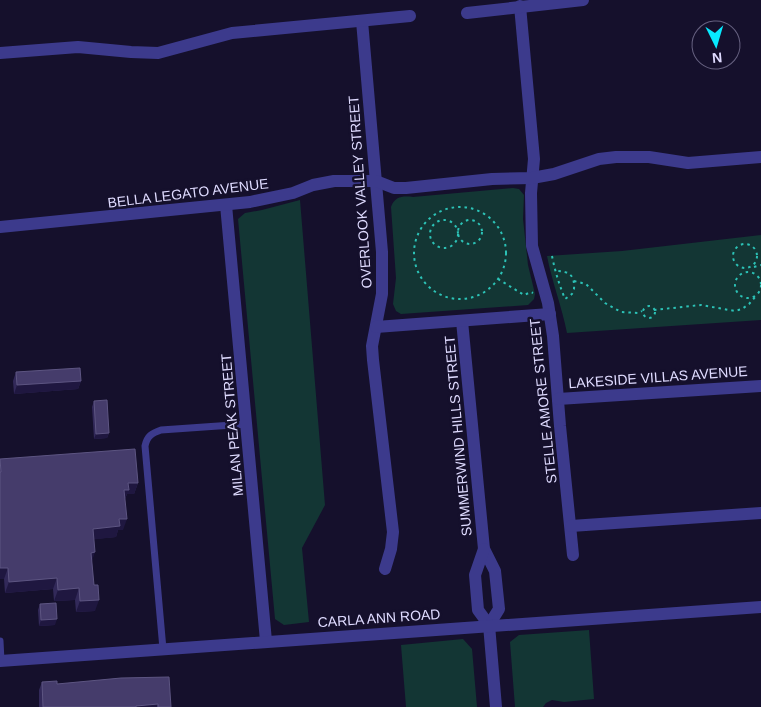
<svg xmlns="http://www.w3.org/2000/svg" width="761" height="707" viewBox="0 0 761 707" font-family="Helvetica,sans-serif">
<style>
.green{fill:#133634}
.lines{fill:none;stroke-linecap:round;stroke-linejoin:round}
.path{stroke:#2cc2b6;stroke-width:2;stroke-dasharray:2.5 4;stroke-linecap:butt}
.service{stroke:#3c3a8c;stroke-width:7}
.minor{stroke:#3c3a8c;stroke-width:12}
.tertiary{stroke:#3c3a8c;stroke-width:12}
.wall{fill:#322959}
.shaded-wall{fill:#1f1740}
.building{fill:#453c6b;stroke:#5d5582}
.labels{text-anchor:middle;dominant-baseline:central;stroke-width:5;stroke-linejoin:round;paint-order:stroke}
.street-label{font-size:14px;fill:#dfdbff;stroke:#15102c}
</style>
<rect width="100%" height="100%" fill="#15102c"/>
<g class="green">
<path d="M 513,188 L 519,189 L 524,195 L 523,219 L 528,265 L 535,294 L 534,299 L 528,305 L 401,314 L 396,311 L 393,304 L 396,278 L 391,207 C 395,196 403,196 413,197 Z"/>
<polygon points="300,200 325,505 302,548 309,622 284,625 275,619 238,219 245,213 262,210"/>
<path d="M 761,235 L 761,320 L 567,333 C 562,307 552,282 547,256 L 622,251 Z"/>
<polygon points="589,630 594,699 564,702 552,700 546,703 543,707 515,707 510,642 519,635"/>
<polygon points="463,639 472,649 477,707 406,707 401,645"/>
</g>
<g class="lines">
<g class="path">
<circle cx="460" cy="253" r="46"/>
<circle cx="470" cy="232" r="12"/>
<circle cx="444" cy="234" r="14"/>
<circle cx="745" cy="256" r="12"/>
<path d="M 552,256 C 555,271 559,284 565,299 L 572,294 L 574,289 C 575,274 568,271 555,271"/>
<polyline points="754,267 761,265"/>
<circle cx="748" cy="285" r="13"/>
<polyline points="498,279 524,295 531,292 533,293"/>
<polyline points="574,281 586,284 605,303 621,312 639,313 642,311"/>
<circle cx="649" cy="312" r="6"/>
<polyline points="654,310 701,305 735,311 742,309 749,304 756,296"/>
</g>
<g class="service">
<polyline points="0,641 1,661"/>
<path d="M 163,649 L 145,446 C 147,436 152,433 161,430 L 247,424"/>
</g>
<g class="minor">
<polyline points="520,6 534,159 531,193 532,246 548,303 553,336 560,426 573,555"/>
<polyline points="467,13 583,0"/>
<polyline points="362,21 382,252 382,294 372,346 373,360 393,532 391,549 385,569"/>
<polyline points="0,53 78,47 131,52 158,53 232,33 410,16"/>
<polyline points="226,205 266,641"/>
<polyline points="0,227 250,202 293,193 313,185 334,181 376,181 394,188 406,188 492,179 532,178 554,174 599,159 616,157 649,157 688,163 761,157"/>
<polyline points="462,321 484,549 495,571 499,609 489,625"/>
<polyline points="376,327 550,314"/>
<polyline points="558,399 761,386"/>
<polyline points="571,526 761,513"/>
<polyline points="484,549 475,575 478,610 489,625"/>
<polyline points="489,625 496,707"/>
</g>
<polyline class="tertiary" points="0,661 761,607"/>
</g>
<g class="wall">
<polygon points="16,372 81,381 78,389 14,394 13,381"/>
<polygon points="94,401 109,433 107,438 94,439 92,407"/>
<polygon points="0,459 138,483 134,494 127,494 125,499 123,530 118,530 116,537 94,539 92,562 95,611 76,612 75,600 54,601 53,589 5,593 4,579 0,579"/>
<polygon points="40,604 55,625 39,626 38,610"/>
<polygon points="42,682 57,684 171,707 39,707 39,690"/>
</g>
<g class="shaded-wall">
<polygon points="81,381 78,389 14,394 17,385"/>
<polygon points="109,433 107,438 94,439 96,434"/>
<polygon points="128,483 138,483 134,494 127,494 124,501 124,490"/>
<polygon points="119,519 127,519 123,530 118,530 116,537 89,540 93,529"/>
<polygon points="95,552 91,564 91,553"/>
<polygon points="0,568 8,568 4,579 0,579"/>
<polygon points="57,578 53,589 5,593 9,582"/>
<polygon points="79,588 75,600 54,601 58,590"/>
<polygon points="99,600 95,611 76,612 80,601"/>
<polygon points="57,619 55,625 39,626 41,620"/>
<polygon points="158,704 157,707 135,707 136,706"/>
</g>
<g class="building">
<polygon points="80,368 81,381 17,385 16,372"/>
<polygon points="107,400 109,433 96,434 94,401"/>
<polygon points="135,449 138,483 128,483 129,490 124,490 127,519 119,519 120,526 93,529 95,552 91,553 94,585 98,585 99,600 80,601 79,588 58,590 57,578 9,582 8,568 0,568 0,472 1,472 0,459"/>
<polygon points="56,603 57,619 41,620 40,604"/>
<polygon points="169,677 171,707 158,707 158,704 136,706 136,707 43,707 42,682 57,681 57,684 121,678"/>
</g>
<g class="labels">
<g class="street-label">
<text transform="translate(360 192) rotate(-94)">OVERLOOK VALLEY STREET</text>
<text transform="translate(188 193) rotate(-7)">BELLA LEGATO AVENUE</text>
<text transform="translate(658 377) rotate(-4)">LAKESIDE VILLAS AVENUE</text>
<text transform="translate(543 401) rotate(-96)">STELLE AMORE STREET</text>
<text transform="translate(232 425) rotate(-95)">MILAN PEAK STREET</text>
<text transform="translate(458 436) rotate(-95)">SUMMERWIND HILLS STREET</text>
<text transform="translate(379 618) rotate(-4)">CARLA ANN ROAD</text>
</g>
</g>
<g transform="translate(716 45) rotate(175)"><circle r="24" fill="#15102c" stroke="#666180"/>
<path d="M0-4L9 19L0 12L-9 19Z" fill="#07eaff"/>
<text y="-8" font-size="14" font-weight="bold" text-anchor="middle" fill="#dfdbff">N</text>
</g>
</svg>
